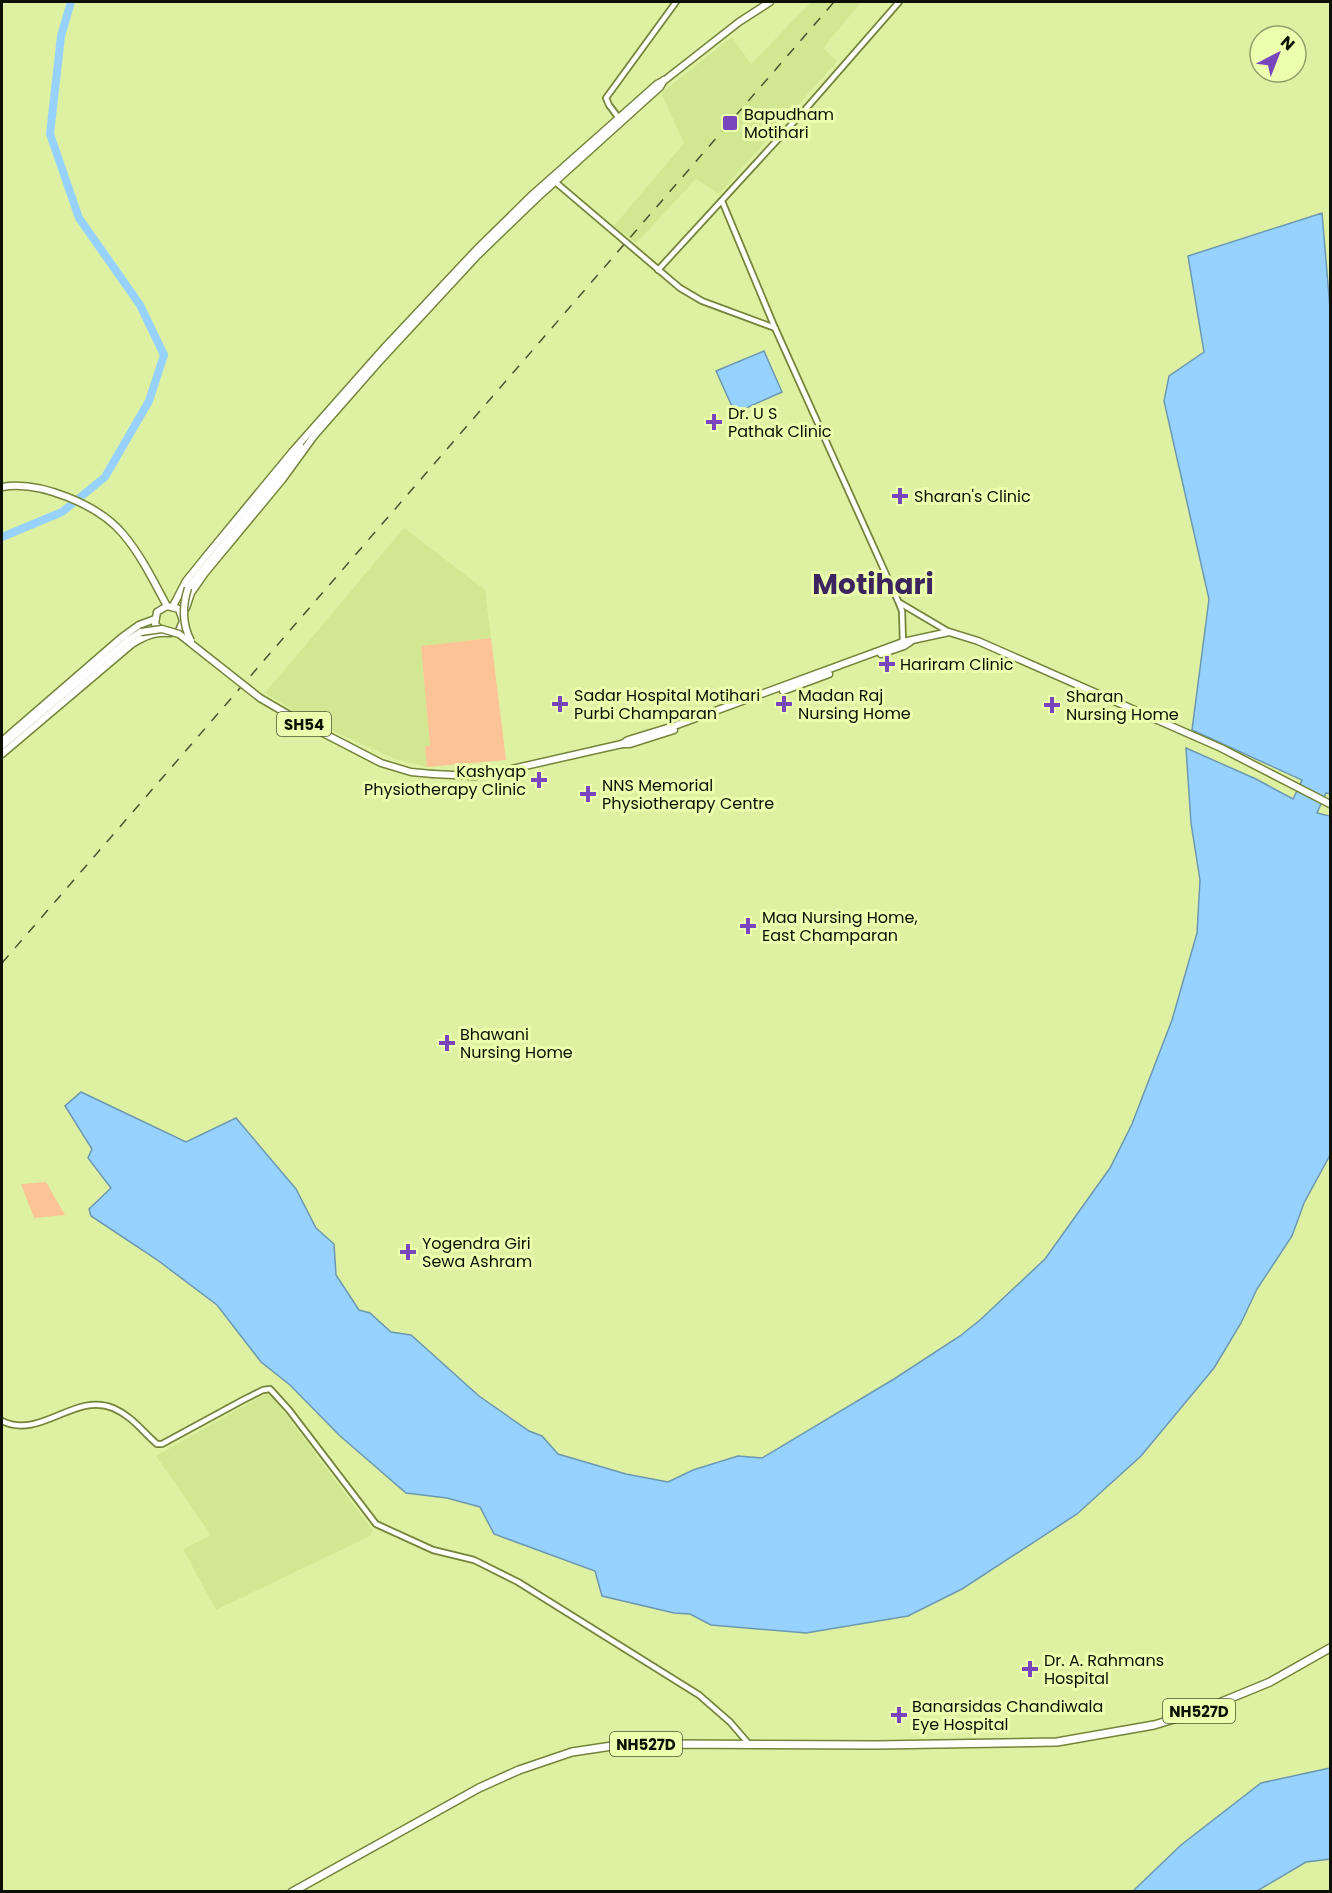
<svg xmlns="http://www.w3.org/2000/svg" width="1332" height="1893" viewBox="0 0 1332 1893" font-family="Poppins,sans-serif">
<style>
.built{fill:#d2e791}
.green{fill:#fbc396}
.water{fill:#96d2fd;stroke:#6c98b1;stroke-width:1.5}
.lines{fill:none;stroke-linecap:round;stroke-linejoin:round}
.river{stroke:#96d2fd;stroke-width:8}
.minor-casing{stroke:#748438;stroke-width:8}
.major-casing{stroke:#748438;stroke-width:9}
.highway-casing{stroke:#748438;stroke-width:10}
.minor{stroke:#fff;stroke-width:4.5}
.major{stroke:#fff;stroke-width:6}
.highway{stroke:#fff;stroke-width:7}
.rail{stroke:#4a5331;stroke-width:1.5;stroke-dasharray:10 10;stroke-linecap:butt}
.major-bridge-casing{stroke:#748438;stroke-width:9;stroke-linecap:butt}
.major-bridge{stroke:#fff;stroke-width:6}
.poi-dot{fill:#7845bc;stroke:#ebffaf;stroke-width:2}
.labels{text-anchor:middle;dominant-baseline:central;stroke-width:6;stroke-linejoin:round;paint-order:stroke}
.shield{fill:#ebffaf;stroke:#4e5834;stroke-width:1.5}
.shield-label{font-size:15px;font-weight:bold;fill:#0b1000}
.poi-label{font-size:16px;fill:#0b1000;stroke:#ebffaf;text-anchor:start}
.town-label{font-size:28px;font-weight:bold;fill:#3c245e;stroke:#ebffaf}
</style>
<rect width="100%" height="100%" fill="#def1a2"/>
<g class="built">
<polygon points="811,2 861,2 823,48 837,61 719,194 696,179 636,243 614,226 684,143 661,93 732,37 751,64"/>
<polygon points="404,528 485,590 491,638 421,646 430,745 425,747 427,767 395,759 335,732 299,714 265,693"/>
<polygon points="269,1392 373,1531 370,1536 216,1610 183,1549 211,1535 156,1456"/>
</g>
<g class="green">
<polygon points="491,638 506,760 427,767 425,747 430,745 421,646"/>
<polygon points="46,1182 65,1215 34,1218 21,1184"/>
</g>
<g class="water">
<polygon points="1322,213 1330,308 1330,794 1326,793 1317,813 1330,816 1330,1155 1304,1203 1292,1236 1257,1289 1241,1323 1214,1368 1141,1456 1077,1514 962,1589 908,1616 806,1633 711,1625 690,1614 674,1613 602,1596 595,1571 494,1534 480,1507 447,1498 406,1493 339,1435 290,1385 261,1362 217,1305 156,1259 91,1216 89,1209 111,1188 88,1158 92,1149 65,1106 81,1092 186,1142 236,1118 296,1189 316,1228 334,1244 336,1275 359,1310 370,1313 391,1332 411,1335 479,1396 529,1431 542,1436 558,1454 626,1474 668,1482 693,1470 738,1456 762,1458 894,1379 960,1336 980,1320 1045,1259 1110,1168 1132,1124 1172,1020 1197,933 1200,880 1191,823 1186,748 1256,779 1293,799 1302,780 1192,730 1209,599 1164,401 1169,376 1204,352 1188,256"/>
<polygon points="764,351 782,392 735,413 716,371"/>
<polygon points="1330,1768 1330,1859 1306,1862 1257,1891 1133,1891 1181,1845 1261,1783"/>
</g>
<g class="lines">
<polyline class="river" points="2,537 62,512 105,477 149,401 164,355 140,305 79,218 50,134 61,36 71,2"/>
<defs>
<g id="minor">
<polyline points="618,117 609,105 606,98 676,2"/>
<polyline points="553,180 680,288 702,301 775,328 898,601 902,611 903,643"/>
<polyline points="722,201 775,328"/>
<polyline points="658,270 803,112 899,2"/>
<polyline points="900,603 949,632"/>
<path d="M 2,1421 C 40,1440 75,1392 113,1408 C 132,1416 142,1431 157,1444 L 162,1444 L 243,1400 L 263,1390 L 270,1389 L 289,1410 L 376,1524 L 433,1550 L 474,1560 L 518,1582 L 699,1695 L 730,1722 L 749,1744"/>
</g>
<g id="major">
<path d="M 2,487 C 39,480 99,505 123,534 C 141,555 154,582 167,606"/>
<polyline points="188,588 302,448"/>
<polyline points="173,606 186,581 207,555 292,452 384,348 476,250 533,194 657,84 665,80 739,22 770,2"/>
<polyline points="186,608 191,593 205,573 282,480 314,436 378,363 478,255 536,199 660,87 664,80"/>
<polyline points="881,654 904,646 910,642"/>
<polyline points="783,691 829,674"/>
<polyline points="2,741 121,638 139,625 155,619"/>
<polyline points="622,744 628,740 677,725 903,642 949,632 978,641 1221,748 1330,804"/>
<polyline points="2,746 128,640 141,632"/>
<path d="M 2,754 L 132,644 C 140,639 150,633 160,633 C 168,632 171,635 179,631 L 183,621 L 179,609 L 167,606 L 157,612 L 155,624 L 162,632"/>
<polyline points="433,774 474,776 490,774 622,744 630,744 674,730"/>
</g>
<polyline id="highway" points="292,1892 479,1788 519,1770 572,1752 612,1746 663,1744 877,1745 1057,1742 1154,1725 1197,1712 1270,1682 1330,1648"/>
</defs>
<use href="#minor" class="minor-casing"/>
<use href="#major" class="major-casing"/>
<use href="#highway" class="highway-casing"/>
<use href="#minor" class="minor"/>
<use href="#major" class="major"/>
<use href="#highway" class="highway"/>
<polyline class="rail" points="2,963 834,2"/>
<defs>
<g id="major-bridge">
<path d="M 188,588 C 182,607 182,624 191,641"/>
<polyline points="141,632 162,629 179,634 260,698 296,719 381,763 411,772 433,774"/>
</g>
</defs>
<use href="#major-bridge" class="major-bridge-casing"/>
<use href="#major-bridge" class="major-bridge"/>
</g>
<g class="poi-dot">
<rect x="722" y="115" width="16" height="16" rx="3"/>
<path d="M711 413h6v6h6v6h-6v6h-6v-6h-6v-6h6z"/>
<path d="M897 487h6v6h6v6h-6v6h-6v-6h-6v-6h6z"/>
<path d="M884 655h6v6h6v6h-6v6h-6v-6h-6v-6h6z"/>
<path d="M557 695h6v6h6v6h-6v6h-6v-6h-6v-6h6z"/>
<path d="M781 695h6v6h6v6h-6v6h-6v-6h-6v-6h6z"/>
<path d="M1049 696h6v6h6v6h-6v6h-6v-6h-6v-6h6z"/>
<path d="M536 771h6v6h6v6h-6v6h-6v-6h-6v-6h6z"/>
<path d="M585 785h6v6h6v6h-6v6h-6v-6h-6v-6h6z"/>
<path d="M745 917h6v6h6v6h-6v6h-6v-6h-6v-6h6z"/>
<path d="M444 1034h6v6h6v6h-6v6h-6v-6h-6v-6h6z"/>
<path d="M405 1243h6v6h6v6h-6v6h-6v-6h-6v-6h6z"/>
<path d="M1027 1660h6v6h6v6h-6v6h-6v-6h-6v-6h6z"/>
<path d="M896 1706h6v6h6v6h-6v6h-6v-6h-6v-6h6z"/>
</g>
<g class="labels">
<g class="shield">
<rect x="277" y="712" width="54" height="24" rx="4.5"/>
<rect x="1163" y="1699" width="72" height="24" rx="4.5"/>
<rect x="610" y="1732" width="72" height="24" rx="4.5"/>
</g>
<g class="shield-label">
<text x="304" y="724">SH54</text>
<text x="1199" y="1711">NH527D</text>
<text x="646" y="1744">NH527D</text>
</g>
<g class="poi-label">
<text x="744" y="114">Bapudham<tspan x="744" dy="18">Motihari</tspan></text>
<text x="728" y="413">Dr. U S<tspan x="728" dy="18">Pathak Clinic</tspan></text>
<text x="914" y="496">Sharan's Clinic</text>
<text x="900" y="664">Hariram Clinic</text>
<text x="574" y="695">Sadar Hospital Motihari<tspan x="574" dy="18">Purbi Champaran</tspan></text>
<text x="798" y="695">Madan Raj<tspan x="798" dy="18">Nursing Home</tspan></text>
<text x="1066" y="696">Sharan<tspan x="1066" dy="18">Nursing Home</tspan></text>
<text x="526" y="771" text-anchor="end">Kashyap<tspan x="526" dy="18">Physiotherapy Clinic</tspan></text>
<text x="602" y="785">NNS Memorial<tspan x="602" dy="18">Physiotherapy Centre</tspan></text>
<text x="762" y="917">Maa Nursing Home,<tspan x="762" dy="18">East Champaran</tspan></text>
<text x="460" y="1034">Bhawani<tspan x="460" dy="18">Nursing Home</tspan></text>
<text x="422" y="1243">Yogendra Giri<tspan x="422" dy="18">Sewa Ashram</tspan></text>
<text x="1044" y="1660">Dr. A. Rahmans<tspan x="1044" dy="18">Hospital</tspan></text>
<text x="912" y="1706">Banarsidas Chandiwala<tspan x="912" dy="18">Eye Hospital</tspan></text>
</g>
<g class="town-label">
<text x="873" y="584">Motihari</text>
</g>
</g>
<rect width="1332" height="1893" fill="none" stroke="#0b1000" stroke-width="6"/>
<g transform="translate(1278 54) rotate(42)"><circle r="28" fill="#ebffaf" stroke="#919f69" stroke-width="1.5"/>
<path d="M0-4.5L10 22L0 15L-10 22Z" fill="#7845bc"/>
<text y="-9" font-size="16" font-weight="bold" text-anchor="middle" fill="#0b1000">N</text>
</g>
</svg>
